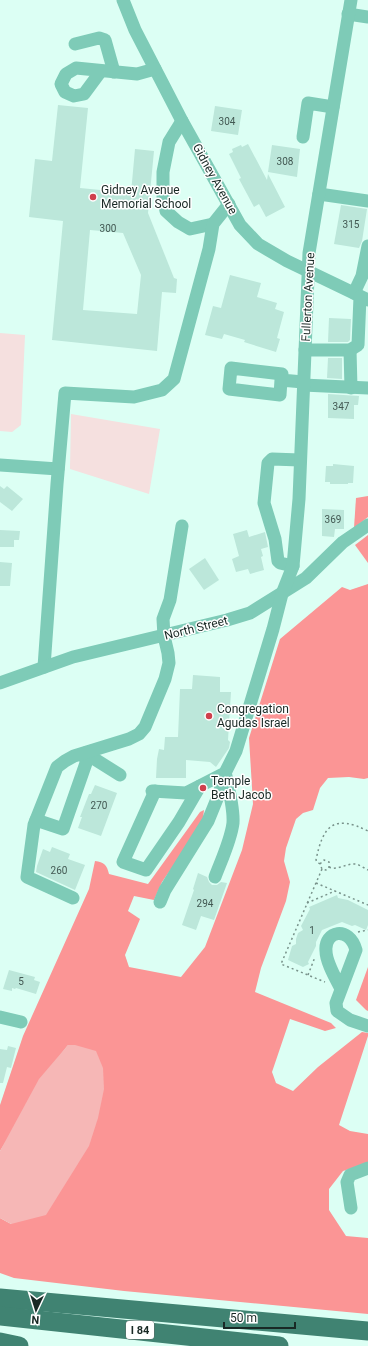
<svg xmlns="http://www.w3.org/2000/svg" width="368" height="1346" viewBox="0 0 368 1346" font-family="Roboto,sans-serif">
<style>
.green{fill:#f5e0df}
.forest{fill:#fb9595}
.water{fill:#f6b7b6}
.building{fill:#bce7da;fill-rule:evenodd}
.lines{fill:none;stroke-linecap:round;stroke-linejoin:round}
.path{stroke:#79938b;stroke-width:1.5;stroke-dasharray:2 3;stroke-linecap:butt}
.minor{stroke:#7ecbb7;stroke-width:13}
.highway{stroke:#408372;stroke-width:19}
.poi-dot{fill:#cf3f4c;stroke:#fff;stroke-width:1.5}
.labels{text-anchor:middle;dominant-baseline:central;stroke-width:3;stroke-linejoin:round;paint-order:stroke}
.number-label{font-size:10px;fill:#425852}
.shield{fill:#fff;stroke:#5e6966;stroke-width:1}
.shield-label{font-size:11px;font-weight:bold;fill:#192925}
.street-label{font-size:12px;fill:#192925;stroke:#fff}
.poi-label{font-size:12px;fill:#192925;stroke:#fff;text-anchor:start}
</style>
<rect width="100%" height="100%" fill="#dcfff4"/>
<g class="green">
<polygon points="0,333 25,335 21,425 12,432 0,431"/>
<polygon points="71,414 160,429 149,494 70,469"/>
</g>
<g class="forest">
<polygon points="368,496 368,517 354,528 356,498"/>
<polygon points="368,535 368,563 355,545"/>
<path d="M 368,584 L 368,778 L 364,779 L 349,777 L 328,778 L 320,788 L 313,810 L 303,813 L 296,819 L 286,848 L 284,861 L 290,882 L 286,901 L 261,968 L 255,992 L 331,1023 L 336,1028 L 325,1031 L 290,1019 L 272,1072 L 276,1083 L 293,1091 L 318,1067 L 362,1032 L 368,1033 L 368,1036 L 339,1125 L 350,1131 L 368,1134 L 368,1163 L 343,1171 L 329,1189 L 329,1210 L 346,1236 L 368,1238 L 368,1314 L 124,1291 L 14,1278 L 0,1273 L 0,1218 L 11,1224 L 68,1045 L 58,1058 L 0,1151 L 0,1105 L 23,1036 L 89,889 L 95,861 C 104,862 107,865 109,874 L 148,884 L 200,812 L 204,810 L 203,818 L 200,827 L 162,882 L 154,900 L 134,896 L 128,911 L 140,919 L 125,955 L 129,967 L 181,977 L 205,947 L 242,850 L 253,804 L 249,738 L 280,639 L 342,587 L 350,590 Z"/>
<polygon points="368,967 368,1011 366,1010 356,1000"/>
</g>
<polygon class="water" points="68,1045 75,1045 96,1051 103,1068 104,1089 98,1118 89,1146 46,1215 11,1224 0,1218 0,1151 39,1079"/>
<g class="building">
<path d="M 58,105 L 88,108 L 80,188 L 131,193 L 135,149 L 154,151 L 148,213 L 174,278 L 177,279 L 176,293 L 162,292 L 157,351 L 52,340 L 63,221 L 29,217 L 35,159 L 52,161 ZM 90,230 L 123,233 L 141,275 L 137,314 L 83,310 Z"/>
<polygon points="215,106 242,110 238,135 211,131"/>
<polygon points="248,144 267,180 268,174 285,207 266,217 259,204 254,207 239,179 241,178 229,154 233,152 232,149 241,145 242,147"/>
<polygon points="272,145 300,149 297,177 268,172"/>
<polygon points="341,205 367,209 362,241 359,248 334,244"/>
<polygon points="230,275 261,283 257,297 277,303 275,309 284,312 277,338 280,339 276,352 244,342 245,340 224,334 222,339 205,335 213,306 221,308"/>
<polygon points="329,318 351,319 350,340 348,342 328,342"/>
<polygon points="328,358 342,358 342,379 327,378"/>
<polygon points="328,394 359,396 358,405 354,405 354,419 328,418"/>
<polygon points="333,464 354,466 353,483 348,483 348,484 330,484 330,482 325,482 326,466 333,466"/>
<polygon points="0,486 4,489 7,486 23,499 12,511 0,502"/>
<polygon points="322,509 344,510 344,529 335,529 334,537 322,536"/>
<polygon points="0,530 20,531 19,540 14,540 14,547 0,547"/>
<polygon points="247,530 249,537 265,532 268,547 261,549 263,556 261,557 264,570 250,574 248,569 236,572 232,559 239,556 233,534"/>
<polygon points="205,558 219,580 204,590 189,569"/>
<polygon points="0,562 12,563 10,586 0,586"/>
<polygon points="193,675 220,677 220,692 231,692 228,740 230,742 229,748 216,767 210,762 186,760 186,778 156,778 157,759 159,749 164,750 165,737 178,737 180,689 192,689"/>
<polygon points="95,785 117,793 101,836 78,828 82,817 80,817 89,794 91,794"/>
<polygon points="52,847 70,854 68,859 85,865 75,890 36,872 37,866 43,849 50,852"/>
<polygon points="198,873 207,877 209,882 212,885 217,885 221,882 227,883 214,920 201,916 196,930 182,925 194,890 193,889"/>
<polygon points="337,895 338,898 348,900 368,910 368,925 366,930 355,925 352,926 342,922 322,930 316,942 316,946 308,962 309,964 303,967 288,960 292,946 296,944 296,939 298,933 303,930 301,926 310,909 309,907"/>
<polygon points="9,970 35,977 34,980 40,982 36,994 16,988 15,989 12,988 12,991 3,989"/>
<polygon points="8,1046 16,1048 11,1068 7,1067 3,1083 0,1083 0,1049 7,1050"/>
</g>
<g class="lines">
<g class="path">
<path d="M 320,864 L 324,860 L 329,862 L 329,868 L 326,870 L 322,869 L 320,864 L 317,862 L 316,860 C 323,825 334,814 368,831"/>
<path d="M 329,867 C 338,871 346,863 356,864 C 360,865 364,868 368,870"/>
<polyline points="322,869 281,964 325,982"/>
<polyline points="316,883 368,905"/>
<polyline points="307,903 335,891"/>
<polyline points="358,932 368,930"/>
<polyline points="308,975 315,957"/>
</g>
<g class="minor">
<polyline points="123,0 135,30 182,121 240,225 258,244 287,261 368,300"/>
<polyline points="348,14 368,17"/>
<polyline points="75,44 99,38 105,40 114,72"/>
<polyline points="101,71 84,94 74,96 65,92 61,84 66,74 76,68 137,74 155,69"/>
<polyline points="182,121 169,142 163,172 163,196 166,211 178,222 190,229 213,224"/>
<polyline points="303,137 308,103 333,107"/>
<polyline points="319,194 368,201"/>
<polyline points="354,293 362,276 368,246"/>
<polyline points="305,350 350,350 358,345 360,297"/>
<polyline points="350,350 351,388"/>
<polyline points="281,380 282,374 231,368 229,389 280,395 281,380 303,382"/>
<polyline points="303,385 368,388"/>
<polyline points="0,465 58,469"/>
<polyline points="293,566 280,563 278,561 275,539 264,503 268,463 272,459 300,460"/>
<polyline points="44,667 57,484 65,393 134,397 162,390 174,379 209,249 213,224 229,204"/>
<polyline points="0,683 73,657 227,620 250,613 306,578 343,542 368,525"/>
<polyline points="152,791 186,793 225,773 236,751 273,629 282,594 293,566 299,499 309,253 351,0"/>
<polyline points="155,791 123,862 146,870 179,822 200,786"/>
<polyline points="36,820 63,829 86,763 85,753 120,775"/>
<path d="M 215,877 C 221,861 231,840 233,823 C 234,808 229,791 226,776"/>
<polyline points="73,898 27,877 34,825 57,767 65,761 74,756 129,739 139,734 145,727 165,679 169,663 168,653 164,636 163,619 170,600 182,526"/>
<polyline points="160,902 165,890 208,821 219,794 225,773"/>
<path d="M 341,989 C 336,979 326,962 326,951 C 324,931 349,925 356,950 L 336,1003 L 337,1011 L 350,1020 L 368,1026"/>
<polyline points="0,1017 21,1022"/>
<polyline points="351,1208 347,1182 350,1175 368,1168"/>
</g>
<g class="highway">
<polyline points="0,1298 368,1331"/>
<polyline points="0,1316 279,1346"/>
<polyline points="0,1342 19,1346"/>
</g>
</g>
<g class="poi-dot">
<circle cx="93" cy="197" r="4"/>
<circle cx="209" cy="716" r="4"/>
<circle cx="203" cy="788" r="4"/>
</g>
<g class="labels">
<g class="number-label">
<text x="227" y="121">304</text>
<text x="285" y="161">308</text>
<text x="351" y="224">315</text>
<text x="108" y="228">300</text>
<text x="341" y="406">347</text>
<text x="333" y="519">369</text>
<text x="99" y="805">270</text>
<text x="59" y="870">260</text>
<text x="205" y="903">294</text>
<text x="312" y="930">1</text>
<text x="21" y="981">5</text>
</g>
<rect class="shield" x="126" y="1321" width="28" height="18" rx="3"/>
<g class="shield-label">
<text x="140" y="1330">I 84</text>
</g>
<g class="street-label">
<text transform="translate(215 179) rotate(61)">Gidney Avenue</text>
<text transform="translate(308 297) rotate(-87)">Fullerton Avenue</text>
<text transform="translate(196 628) rotate(-14)">North Street</text>
</g>
<g class="poi-label">
<text x="101" y="190">Gidney Avenue<tspan x="101" dy="14">Memorial School</tspan></text>
<text x="217" y="709">Congregation<tspan x="217" dy="14">Agudas Israel</tspan></text>
<text x="211" y="781">Temple<tspan x="211" dy="14">Beth Jacob</tspan></text>
</g>
</g>
<g transform="translate(36 1310) rotate(184)" stroke="#ffffff" stroke-width="3" paint-order="stroke">
<path d="M0-3L7 15L0 10L-7 15Z" fill="#192925"/>
<text y="-6" font-size="11" font-weight="bold" text-anchor="middle" fill="#192925">N</text>
</g>
<path d="M224 1322v6h71v-6" fill="none" stroke="#192925" stroke-width="2"/>
<text x="230" y="1322" font-size="12" fill="#192925" stroke="#ffffff" stroke-width="3" paint-order="stroke">50 m</text>
</svg>
